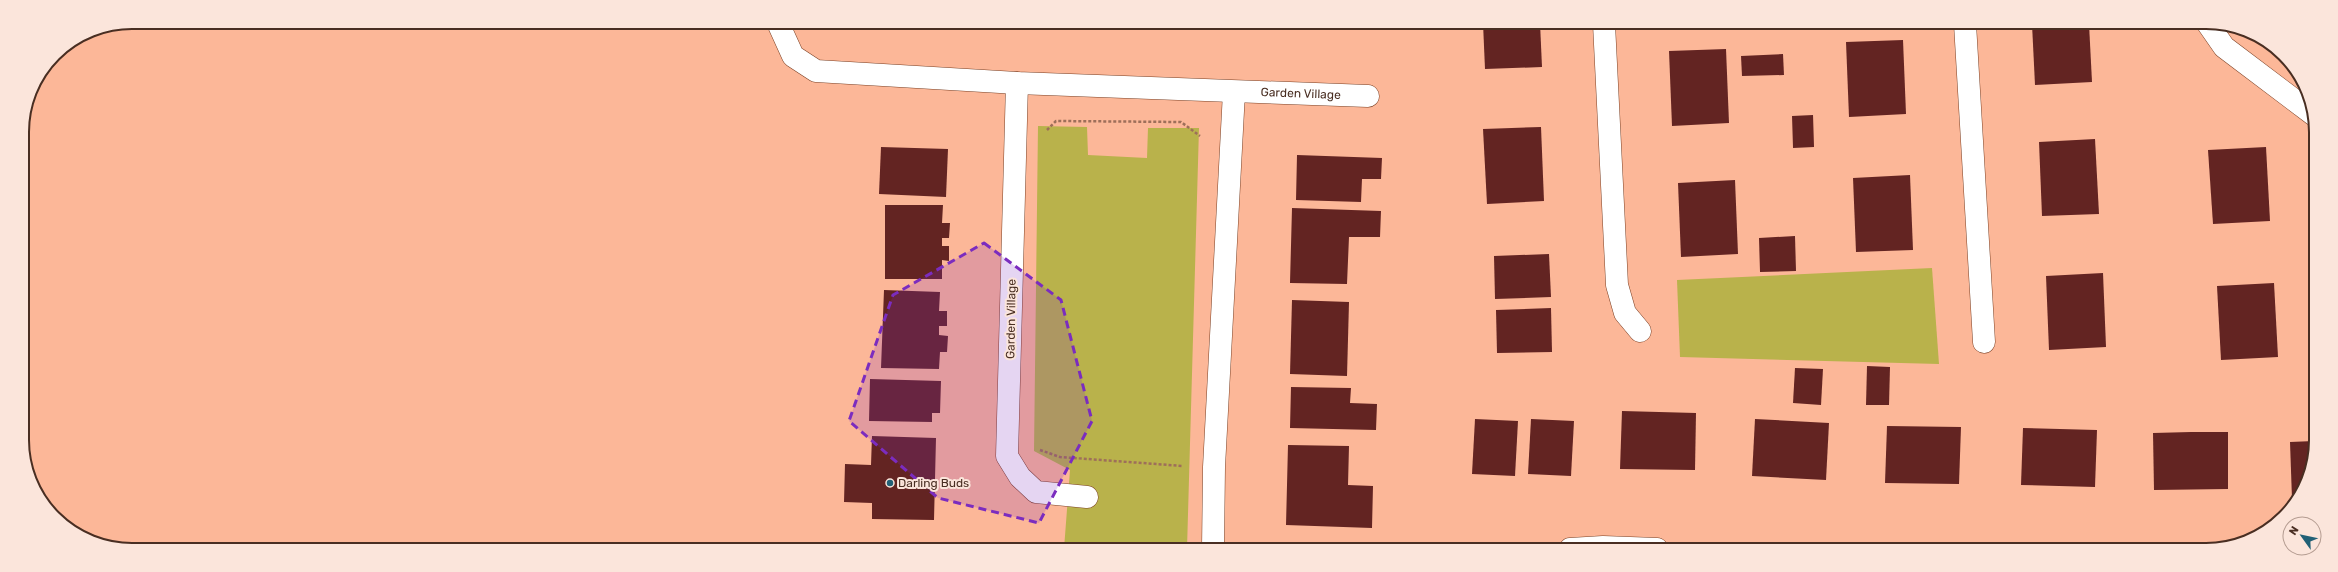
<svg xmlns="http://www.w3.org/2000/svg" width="2338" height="572" viewBox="0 0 2338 572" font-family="Rubik,sans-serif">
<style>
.green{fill:#b9b24b}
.building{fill:#632422}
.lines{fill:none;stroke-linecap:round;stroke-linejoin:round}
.minor-casing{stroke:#7b4024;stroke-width:23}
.path{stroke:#9e6f5a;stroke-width:2.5;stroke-dasharray:3 2;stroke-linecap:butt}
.minor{stroke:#fff;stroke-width:22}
.marked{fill:#7b2cbf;fill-opacity:0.2;stroke:#7b2cbf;stroke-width:3;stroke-dasharray:8 5;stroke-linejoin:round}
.poi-dot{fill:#216076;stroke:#fbe5db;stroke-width:1.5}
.labels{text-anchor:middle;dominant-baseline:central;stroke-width:4;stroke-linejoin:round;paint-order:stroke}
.street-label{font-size:12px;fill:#492e22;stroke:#fbe5db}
.poi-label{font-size:12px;fill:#492e22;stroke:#fbe5db;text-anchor:start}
.rim{fill:none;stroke:#492e22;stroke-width:2}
</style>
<rect width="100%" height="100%" fill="#fcb798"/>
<g class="green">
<polygon points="1038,126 1087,127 1088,155 1147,158 1148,128 1199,128 1187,549 1064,549 1070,470 1034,451"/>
<polygon points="1932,268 1939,364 1680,357 1677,280"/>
</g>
<g class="building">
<polygon points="1345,23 1385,23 1385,28 1345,27"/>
<polygon points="1483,23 1540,23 1542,67 1485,69"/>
<polygon points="2032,24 2089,24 2092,82 2035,85"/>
<polygon points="1903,40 1906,114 1849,117 1846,42"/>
<polygon points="1726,49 1729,123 1672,126 1669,51"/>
<polygon points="1783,54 1784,75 1742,76 1741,56"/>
<polygon points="1813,115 1814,147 1793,148 1792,116"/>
<polygon points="1541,127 1544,201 1487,204 1483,129"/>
<polygon points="2095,139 2099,214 2042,216 2039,142"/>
<polygon points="881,147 948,149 946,197 879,194"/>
<polygon points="2266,147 2270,221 2213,224 2208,150"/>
<polygon points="1297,155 1382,158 1381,179 1362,179 1361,202 1296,200"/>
<polygon points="1910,175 1913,250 1856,252 1853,178"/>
<polygon points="1735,180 1738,254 1681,257 1678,183"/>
<polygon points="885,205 943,205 942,223 950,223 949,238 942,238 942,246 949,246 949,261 942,260 942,279 885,279"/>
<polygon points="1292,208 1381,211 1380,237 1349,237 1347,284 1290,283"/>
<polygon points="1795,236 1796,271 1760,272 1759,238"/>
<polygon points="1549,254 1551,297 1495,299 1494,256"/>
<polygon points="2103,273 2106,347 2049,350 2046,276"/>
<polygon points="2274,283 2278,357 2221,360 2217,286"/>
<polygon points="884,290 940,292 939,311 947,311 947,326 939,326 939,335 948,336 947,352 940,352 939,369 881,368"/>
<polygon points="1292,300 1349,302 1347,376 1290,374"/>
<polygon points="1551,308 1552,352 1497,353 1496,310"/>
<polygon points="1867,366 1890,367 1889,405 1866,405"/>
<polygon points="1795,368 1823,369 1821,405 1793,403"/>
<polygon points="870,379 941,381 940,413 932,413 932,422 869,421"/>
<polygon points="1291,387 1351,388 1350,403 1377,404 1376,430 1290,428"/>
<polygon points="1622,411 1696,413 1695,470 1620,469"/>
<polygon points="1475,419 1518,421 1515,476 1472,474"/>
<polygon points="1531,419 1574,421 1571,476 1528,474"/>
<polygon points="1755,419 1829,423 1826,480 1752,476"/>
<polygon points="1887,426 1961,427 1959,484 1885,483"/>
<polygon points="2023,428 2097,430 2095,487 2021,485"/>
<polygon points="2191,432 2228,432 2228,489 2154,490 2153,433"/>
<polygon points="872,436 936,438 934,520 872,519 872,503 844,502 845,464 871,465"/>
<polygon points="2314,441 2314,462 2301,495 2298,499 2292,499 2290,442"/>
<polygon points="1288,445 1349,446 1348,485 1373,486 1372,528 1286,525"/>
</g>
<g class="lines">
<defs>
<g id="minor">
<path id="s1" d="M 778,23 L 793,56 L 816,71 L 1017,83 L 1368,96"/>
<polyline points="1604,24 1617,285 1625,313 1640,331"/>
<polyline points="1965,24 1984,342"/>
<polyline points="2208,24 2224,47 2314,115"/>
<polyline points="1017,83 1007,456 1020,477 1036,492 1087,497"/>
<polyline points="1213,549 1214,467 1234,92"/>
<polyline points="1570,549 1603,547 1657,549"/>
</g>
</defs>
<use href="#minor" class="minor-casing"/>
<g class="path">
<polyline points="1047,130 1056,121 1181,122 1200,136"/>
<polyline points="1040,450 1060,457 1183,466"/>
</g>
<use href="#minor" class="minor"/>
</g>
<path class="marked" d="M 984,243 L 1061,300 L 1092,421 L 1039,523 L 938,498 L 849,421 L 893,295 Z"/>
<circle class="poi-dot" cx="890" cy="483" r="4"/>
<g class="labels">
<g class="street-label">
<text stroke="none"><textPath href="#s1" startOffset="549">Garden Village</textPath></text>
<text transform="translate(1011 319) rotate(-89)">Garden Village</text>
</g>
<g class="poi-label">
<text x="898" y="483">Darling Buds</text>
</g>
</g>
<path d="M0 0H2338V572H0ZM132 29H2206A103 103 0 0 1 2309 132V440A103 103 0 0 1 2206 543H132A103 103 0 0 1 29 440V132A103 103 0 0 1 132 29Z" fill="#fbe5db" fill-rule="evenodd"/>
<path class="rim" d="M132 29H2206A103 103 0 0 1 2309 132V440A103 103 0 0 1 2206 543H132A103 103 0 0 1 29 440V132A103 103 0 0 1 132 29Z"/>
<g transform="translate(2302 536) rotate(303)"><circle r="19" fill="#fbe5db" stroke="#b49c91"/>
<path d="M0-3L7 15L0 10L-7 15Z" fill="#216076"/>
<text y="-6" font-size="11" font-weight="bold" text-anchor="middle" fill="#492e22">N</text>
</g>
</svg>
